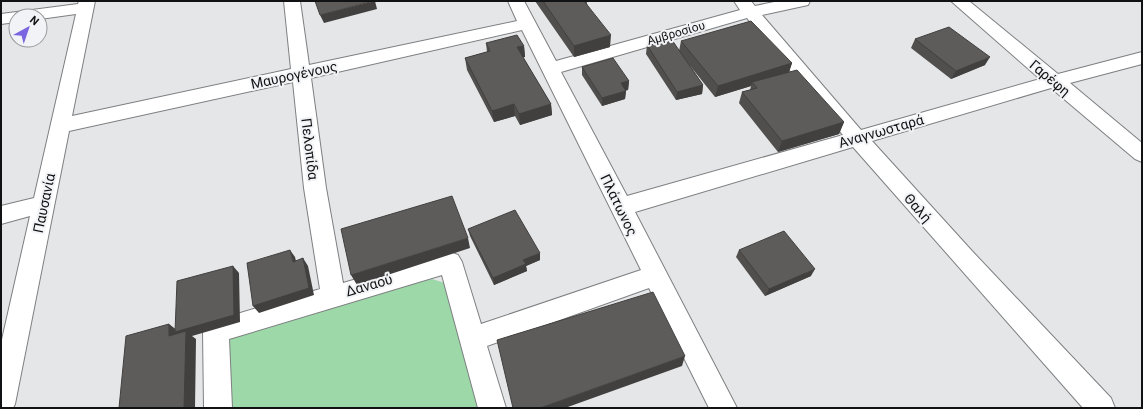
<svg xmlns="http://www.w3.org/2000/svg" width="1143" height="409" viewBox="0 0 1143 409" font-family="Roboto,sans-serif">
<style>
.green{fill:#9cd8a8}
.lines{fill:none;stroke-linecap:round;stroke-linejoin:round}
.minor-casing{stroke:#7d7f81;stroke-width:2}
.minor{fill:#fff;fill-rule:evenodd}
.wall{fill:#514f4d}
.shaded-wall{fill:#42403f}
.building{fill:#5e5c5a;stroke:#42403f}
.labels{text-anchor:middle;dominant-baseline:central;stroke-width:4;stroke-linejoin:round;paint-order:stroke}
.far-street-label{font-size:12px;fill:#111213;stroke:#f1f3f6}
.street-label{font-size:14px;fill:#111213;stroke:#f1f3f6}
</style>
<rect width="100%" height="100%" fill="#e4e6e8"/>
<polygon class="green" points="432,279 445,283 481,408 229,408 227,341 238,331"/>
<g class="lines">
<defs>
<path id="minor" d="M 79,1 L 95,1 L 72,116 L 291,69 L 284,1 L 300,1 L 309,65 L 517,21 L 508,1 L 524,1 L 556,61 L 740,10 L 734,1 L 751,1 L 755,6 L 779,1 L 810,1 L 808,5 L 762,15 L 861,130 L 1040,79 L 951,1 L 969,1 L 1058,74 L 1142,52 L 1142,64 L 1070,83 L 1142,143 L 1142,162 L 1135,159 L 1051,88 L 872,141 L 972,251 L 1111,398 L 1115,408 L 1083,408 L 853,147 L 635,212 L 737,408 L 709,408 L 649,288 L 487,346 L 506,408 L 478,408 L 442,275 L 229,339 L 232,408 L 204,408 L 203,331 L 207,323 L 320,289 L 304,188 L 293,82 L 69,131 L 15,404 L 13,408 L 1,408 L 1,344 L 30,216 L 1,224 L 1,206 L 34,198 L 76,14 L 40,19 L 40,16 L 16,16 L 16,22 L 1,24 L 1,14 L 78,4 ZM 747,18 L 843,135 L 627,196 L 561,72 ZM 522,30 L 641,270 L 481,324 L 462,262 L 458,255 L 450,252 L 343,283 L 326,188 L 311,78 Z"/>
</defs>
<use href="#minor" class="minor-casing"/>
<use href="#minor" class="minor"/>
</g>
<g class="wall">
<polygon points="535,1 587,1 587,4 610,47 574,57"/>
<polygon points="915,39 985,65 951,79 911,48"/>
<polygon points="681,41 792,63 789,72 844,122 839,134 778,152 739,103 742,92 750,90 751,86 715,97 687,62 703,85 702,94 676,100 646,54 647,45 679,51"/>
<polygon points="486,43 524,46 525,57 523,57 551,104 552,115 520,125 515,116 494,122 467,70 465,58 487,52"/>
<polygon points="582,67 629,81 628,90 626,90 625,99 602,106 582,75"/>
<polygon points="468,229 540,260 526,266 527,271 494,285 470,236"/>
<polygon points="739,250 811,276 765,296 736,257"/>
</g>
<g class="shaded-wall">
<polygon points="375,1 377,9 324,23 320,15"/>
<polygon points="611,35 610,47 574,57 574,46"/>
<polygon points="524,46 525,57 518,59 517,47"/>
<polygon points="990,57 985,65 951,79 956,71"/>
<polygon points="792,63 788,75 752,82 751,86 715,97 718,86"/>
<polygon points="629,81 628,90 620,92 621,83"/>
<polygon points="703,85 702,94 676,100 677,92"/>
<polygon points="626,91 625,99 602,106 602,98"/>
<polygon points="514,104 515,116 494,122 492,111"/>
<polygon points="551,104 552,115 520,125 519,114"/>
<polygon points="844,122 839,134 778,152 782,141"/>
<polygon points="468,238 470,248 357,285 351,275"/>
<polygon points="290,250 295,257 298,269 293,262"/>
<polygon points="540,253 540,260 526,266 527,271 494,285 493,278 523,260"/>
<polygon points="303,258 308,266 314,295 259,313 253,306"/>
<polygon points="233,266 239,273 240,322 192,336 196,339 195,408 184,408 169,336 169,324 178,331"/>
<polygon points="815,269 811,276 765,296 769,289"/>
<polygon points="685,356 682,366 565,408 540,408"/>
</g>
<g class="building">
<polygon points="315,1 374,1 320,15"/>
<polygon points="543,1 584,1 611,35 574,46"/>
<polygon points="751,21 792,63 718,86 681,41"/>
<polygon points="949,27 990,57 956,71 915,39"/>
<polygon points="517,35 524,46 517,47 551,104 519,114 514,104 492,111 465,58 490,51 486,43"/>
<polygon points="672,40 703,85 677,92 647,45"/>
<polygon points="613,58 629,81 621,83 626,91 602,98 582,67"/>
<polygon points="797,70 844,122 782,141 742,92 757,88 752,82"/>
<polygon points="452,196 468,238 351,275 341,229"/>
<polygon points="515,210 540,253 523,260 526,264 493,278 468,229"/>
<polygon points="784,231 815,269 769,289 739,250"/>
<polygon points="290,250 293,262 303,258 309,288 253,306 247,263"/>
<polygon points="233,266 234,315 175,332 177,281"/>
<polygon points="653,292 685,356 540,408 513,408 497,340"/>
<polygon points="169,324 169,336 186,331 184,408 119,408 126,336"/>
</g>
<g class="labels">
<g class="far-street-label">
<text transform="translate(676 33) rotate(-16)">Αμβροσίου</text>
</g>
<g class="street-label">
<text transform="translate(294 75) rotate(-12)">Μαυρογένους</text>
<text transform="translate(1050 78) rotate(40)">Γαρέφη</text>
<text transform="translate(881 131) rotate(-16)">Αναγνωσταρά</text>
<text transform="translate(310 149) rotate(83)">Πελοπίδα</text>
<text transform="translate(44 203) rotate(-78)">Παυσανία</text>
<text transform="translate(619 205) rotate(64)">Πλάτωνος</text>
<text transform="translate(918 208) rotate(49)">Θαλή</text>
<text transform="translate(369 285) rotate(-16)">Δαναού</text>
</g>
</g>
<rect width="1143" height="409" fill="none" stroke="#111213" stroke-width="4"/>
<g transform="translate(28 28) rotate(40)"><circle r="19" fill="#f1f3f6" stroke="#97999b"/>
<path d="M0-3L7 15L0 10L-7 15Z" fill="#7b65e0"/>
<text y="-6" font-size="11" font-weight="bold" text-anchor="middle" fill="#111213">N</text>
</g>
</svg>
